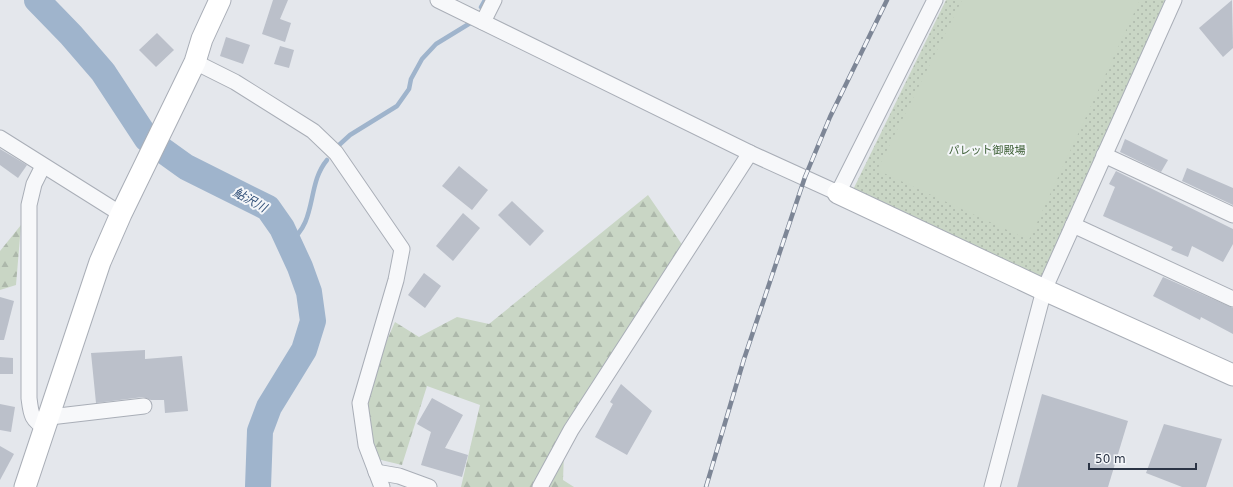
<svg xmlns="http://www.w3.org/2000/svg" width="1233" height="487" viewBox="0 0 1233 487" font-family="'DejaVu Sans','Noto Sans JP',sans-serif">
<style>
.grass{fill:url(#grass-dots)}
.forest{fill:url(#forest-firs)}
.garden{fill:#c9d6c5}
.lines{fill:none;stroke-linecap:round;stroke-linejoin:round}
.stream{stroke:#9fb4cc;stroke-width:4.5}
.river{stroke:#9fb4cc;stroke-width:26}
.building{fill:#bbc0ca}
.street-casing{stroke:#a9aeb7;stroke-width:17}
.secondary-casing{stroke:#a9aeb7;stroke-width:23}
.street{stroke:#f7f8fa;stroke-width:15}
.secondary{stroke:#fff;stroke-width:21}
.rail-casing{stroke:#7d8696;stroke-width:4.5}
.rail{stroke:#f4f6f9;stroke-width:3;stroke-dasharray:9;stroke-linecap:butt}
.labels{text-anchor:middle;dominant-baseline:central;stroke-width:4;stroke-linejoin:round;paint-order:stroke}
.park-label{font-size:11px;fill:#3f6138;stroke:#f4f6f9}
.water-label{font-size:12px;font-style:italic;fill:#34527a;stroke:#f4f6f9}
</style>
<defs>
<pattern id="grass-dots" width="8" height="8" patternUnits="userSpaceOnUse"><rect width="8" height="8" fill="#c9d6c5"/><path d="M2 2h.1M6 6h.1" fill="none" stroke="#adb8ab" stroke-width="1.8" stroke-linecap="round"/></pattern>
<pattern id="forest-firs" width="22" height="20" patternUnits="userSpaceOnUse"><rect width="22" height="20" fill="#c9d6c5"/><path d="M5 1l3.5 6h-7zM16 11l3.5 6h-7z" fill="#adb8ab"/></pattern>
</defs>
<rect width="100%" height="100%" fill="#e4e7ec"/>
<polygon class="grass" points="946,0 1165,0 1040,288 847,202"/>
<g class="forest">
<polygon points="648,195 683,246 602,372 565,424 563,480 574,487 461,487 480,405 427,386 402,465 377,459 364,392 395,322 419,337 457,317 489,324"/>
<polygon points="21,225 16,285 0,290 0,251"/>
</g>
<polygon class="garden" points="962,0 1140,0 1029,240 877,170"/>
<g class="lines">
<g class="stream">
<polyline points="481,7 485,0"/>
<polyline points="338,146 350,135 397,106 409,89 411,79 422,59 436,44 472,22"/>
<path d="M 289,242 C 318,222 306,185 327,160"/>
</g>
<polyline class="river" points="37,0 71,35 103,72 147,139 186,167 268,208 282,228 300,267 309,292 313,321 304,350 269,407 260,431 258,487"/>
</g>
<g class="building">
<polygon points="273,0 288,0 280,19 291,23 285,42 262,34"/>
<polygon points="1232,0 1233,48 1223,57 1199,28"/>
<polygon points="157,33 174,50 156,67 139,50"/>
<polygon points="226,37 250,45 243,64 220,56"/>
<polygon points="280,46 294,50 289,68 274,64"/>
<polygon points="1125,139 1168,160 1161,172 1120,152"/>
<polygon points="0,149 27,165 18,178 0,165"/>
<polygon points="459,166 488,190 472,210 442,186"/>
<polygon points="1187,168 1233,188 1233,205 1182,181"/>
<polygon points="1116,171 1233,229 1233,244 1223,262 1192,246 1188,257 1171,250 1173,247 1103,216 1115,187 1109,184"/>
<polygon points="512,201 544,231 530,246 498,215"/>
<polygon points="463,213 480,228 453,261 436,246"/>
<polygon points="424,273 441,286 425,308 408,295"/>
<polygon points="1163,277 1233,308 1233,334 1201,317 1200,320 1153,296"/>
<polygon points="0,297 14,301 4,340 0,340"/>
<polygon points="145,350 145,359 182,356 188,411 165,413 164,400 151,400 143,397 96,403 91,353"/>
<polygon points="0,357 13,358 13,374 0,374"/>
<polygon points="621,384 652,411 627,455 595,437 613,404 610,402"/>
<polygon points="1042,394 1128,421 1108,487 1017,487"/>
<polygon points="432,398 463,415 445,448 468,455 462,477 421,465 431,432 417,424"/>
<polygon points="0,404 15,407 11,432 0,430"/>
<polygon points="1164,424 1222,439 1206,487 1182,487 1146,473"/>
<polygon points="0,446 14,454 0,480"/>
</g>
<g class="lines">
<defs>
<g id="street">
<polyline points="438,0 750,153 838,193 935,0"/>
<polyline points="483,22 494,0"/>
<polyline points="195,62 235,82 313,131 336,153 402,249 396,280 360,403 366,445 382,487"/>
<polyline points="0,138 121,214"/>
<polyline points="1104,155 1233,215"/>
<path d="M 43,166 L 34,184 L 29,205 L 29,398 C 31,414 31,420 46,428"/>
<polyline points="1073,225 1233,299"/>
<polyline points="50,417 144,406"/>
<polyline points="376,472 399,476 429,487"/>
<polyline points="540,487 571,430 750,153"/>
<polyline points="992,487 1044,290 1174,0"/>
</g>
<g id="secondary">
<polyline points="838,193 1040,288 1233,375"/>
<polyline points="25,487 100,262 121,214 195,62 202,39 220,0"/>
</g>
</defs>
<use href="#street" class="street-casing"/>
<use href="#secondary" class="secondary-casing"/>
<use href="#street" class="street"/>
<use href="#secondary" class="secondary"/>
<defs>
<polyline id="rail" points="706,487 744,359 805,177 830,117 887,0"/>
</defs>
<use href="#rail" class="rail-casing"/>
<use href="#rail" class="rail"/>
</g>
<g class="labels">
<g class="park-label">
<text x="987" y="150">パレット御殿場</text>
</g>
<g class="water-label">
<text transform="translate(250 200) rotate(29)">鮎沢川</text>
</g>
</g>
<path d="M1089 463v6h107v-6" fill="none" stroke="#2b3445" stroke-width="2"/>
<text x="1095" y="463" font-size="12" fill="#2b3445" stroke="#f4f6f9" stroke-width="3" paint-order="stroke">50 m</text>
</svg>
